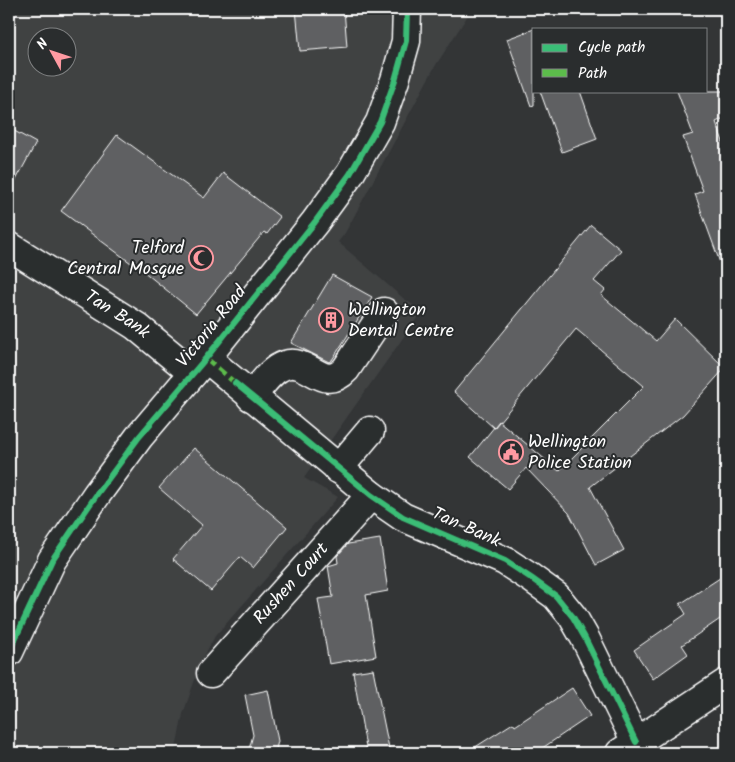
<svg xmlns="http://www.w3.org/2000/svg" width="735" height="762" viewBox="0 0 735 762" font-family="Kalam,sans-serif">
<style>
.built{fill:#404243;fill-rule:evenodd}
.building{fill:#5f6162;stroke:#fff}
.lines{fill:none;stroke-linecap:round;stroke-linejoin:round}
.minor-casing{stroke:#fff;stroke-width:31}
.minor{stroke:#2a2d2e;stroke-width:28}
.quiet{stroke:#5cbc4b;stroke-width:5;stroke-dasharray:10 5;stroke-linecap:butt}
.cycleway-casing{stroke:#2a2d2e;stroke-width:9}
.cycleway{stroke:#3abd76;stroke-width:6}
.labels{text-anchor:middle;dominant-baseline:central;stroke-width:4;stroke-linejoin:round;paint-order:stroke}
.poi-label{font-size:18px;fill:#fff;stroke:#2a2d2e;text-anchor:start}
.street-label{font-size:18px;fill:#fff;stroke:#2a2d2e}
</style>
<rect width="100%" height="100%" fill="#333536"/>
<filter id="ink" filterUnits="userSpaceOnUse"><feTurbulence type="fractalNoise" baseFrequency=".02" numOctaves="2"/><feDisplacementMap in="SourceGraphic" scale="10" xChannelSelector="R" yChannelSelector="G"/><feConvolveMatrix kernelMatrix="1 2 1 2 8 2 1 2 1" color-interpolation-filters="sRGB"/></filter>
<g filter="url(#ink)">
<path class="built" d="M 9,9 L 472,9 L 434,68 L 345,233 L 338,242 L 403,298 L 422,311 L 304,478 L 338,497 L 215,636 L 201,662 L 183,714 L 175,753 L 9,753 ZM 38,38 L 68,38 L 68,68 L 38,68 Z"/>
<g class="building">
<polygon points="296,9 344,9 347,47 300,51"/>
<polygon points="534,29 534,105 531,106 507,39"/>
<polygon points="540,91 580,91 597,139 562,152"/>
<polygon points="677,91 726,91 726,117 716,122 726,150 726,271 723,271 695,194 703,191 683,137 693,134"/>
<polygon points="9,128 36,143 9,193"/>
<polygon points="117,135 204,198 223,173 280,217 267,234 264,232 196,314 132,262 131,263 61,211"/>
<polygon points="591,225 621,250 594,281 605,290 601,295 656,341 675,319 725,368 683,415 590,487 624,550 596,565 569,513 526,468 508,489 470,457 499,421 559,471 644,386 576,329 494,428 454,392"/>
<polygon points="332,275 372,297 332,360 329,362 291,343"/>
<polygon points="194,448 287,527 253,568 240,557 211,591 173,559 202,525 159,488"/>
<polygon points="380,539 388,591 366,595 376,656 329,664 318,599 333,597 328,566 338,563 337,556 348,544"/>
<polygon points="726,574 726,615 682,645 688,654 653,679 634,650 686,614 680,604"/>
<polygon points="373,669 390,753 367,753 353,672"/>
<polygon points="572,688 590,716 535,753 466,753 513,723 515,726"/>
<polygon points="268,690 278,741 275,753 248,753 253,735 245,695"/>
</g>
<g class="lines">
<defs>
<g id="minor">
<path id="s1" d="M 9,246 L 136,326 L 193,373"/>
<polyline points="206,358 371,495 403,517 505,561 531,578 556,596 573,617 585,638 636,742"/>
<path d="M 251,397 C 261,386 270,370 285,365 C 309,357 323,394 346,369 L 384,312"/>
<polyline points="338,469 370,431"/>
<polyline points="9,652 52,560 97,494 139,437 206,358 315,222 350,174 380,122 395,80 406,41 407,9"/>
<path id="s2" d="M 211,673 L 371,495"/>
<polyline points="620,753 726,683"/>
</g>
</defs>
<use href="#minor" class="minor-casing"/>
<use href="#minor" class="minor"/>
<polyline class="quiet" points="206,358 235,383"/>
<defs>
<g id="cycleway">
<polyline points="235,383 371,495 403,517 505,561 531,578 556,596 573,617 585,638 636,742"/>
<polyline points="9,652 52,560 97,494 139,437 206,358 315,222 350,174 380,122 395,80 406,41 407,9"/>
</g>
</defs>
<use href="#cycleway" class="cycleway-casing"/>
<use href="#cycleway" class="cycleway"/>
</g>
</g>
<defs>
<symbol id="mosque-ring" viewBox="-11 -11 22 22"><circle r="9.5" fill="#2a2d2e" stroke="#ff9aa2" stroke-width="1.5"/><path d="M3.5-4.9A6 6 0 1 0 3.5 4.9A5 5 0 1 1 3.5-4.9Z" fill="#ff9aa2"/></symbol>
<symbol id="building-ring" viewBox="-11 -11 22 22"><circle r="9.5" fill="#2a2d2e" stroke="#ff9aa2" stroke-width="1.5"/><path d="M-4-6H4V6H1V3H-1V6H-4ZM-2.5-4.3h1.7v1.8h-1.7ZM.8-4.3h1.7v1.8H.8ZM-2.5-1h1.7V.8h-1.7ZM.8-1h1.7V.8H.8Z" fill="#ff9aa2"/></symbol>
<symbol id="civic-ring" viewBox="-11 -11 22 22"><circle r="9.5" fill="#2a2d2e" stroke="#ff9aa2" stroke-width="1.5"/><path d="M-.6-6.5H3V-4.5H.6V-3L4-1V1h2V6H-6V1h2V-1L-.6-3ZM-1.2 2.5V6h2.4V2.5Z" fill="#ff9aa2"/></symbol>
</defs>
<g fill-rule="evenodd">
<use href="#mosque-ring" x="187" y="244" width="28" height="28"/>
<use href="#building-ring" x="317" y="306" width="28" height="28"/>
<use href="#civic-ring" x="497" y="438" width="28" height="28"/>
</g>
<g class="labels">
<g class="poi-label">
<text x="184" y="248" text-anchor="end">Telford<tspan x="184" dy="21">Central Mosque</tspan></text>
<text x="348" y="310">Wellington<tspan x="348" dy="21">Dental Centre</tspan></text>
<text x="528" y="442">Wellington<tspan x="528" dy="21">Police Station</tspan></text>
</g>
<g class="street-label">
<text stroke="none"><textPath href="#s1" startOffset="128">Tan Bank</textPath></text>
<text transform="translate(212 327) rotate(-51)">Victoria Road</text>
<text transform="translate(466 528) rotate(24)">Tan Bank</text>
<text stroke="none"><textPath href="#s2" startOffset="120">Rushen Court</textPath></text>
</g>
</g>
<rect width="735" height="762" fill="none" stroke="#2a2d2e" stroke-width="30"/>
<rect x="15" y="15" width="705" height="732" fill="none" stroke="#fff" stroke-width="2" filter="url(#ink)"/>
<rect x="532" y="28" width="175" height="65" fill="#2a2d2e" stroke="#7f8182"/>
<rect x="542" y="44" width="25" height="8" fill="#3abd76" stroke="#7f8182"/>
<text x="578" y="52" font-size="15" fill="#ffffff">Cycle path</text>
<rect x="542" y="69" width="25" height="8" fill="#5cbc4b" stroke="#7f8182"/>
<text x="578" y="78" font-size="15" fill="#ffffff">Path</text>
<g transform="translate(52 52) rotate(310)"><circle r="24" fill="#2a2d2e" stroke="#7f8182"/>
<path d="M0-4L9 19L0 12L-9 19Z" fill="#ff9aa2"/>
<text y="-8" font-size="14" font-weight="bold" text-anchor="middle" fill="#ffffff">N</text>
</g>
</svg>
